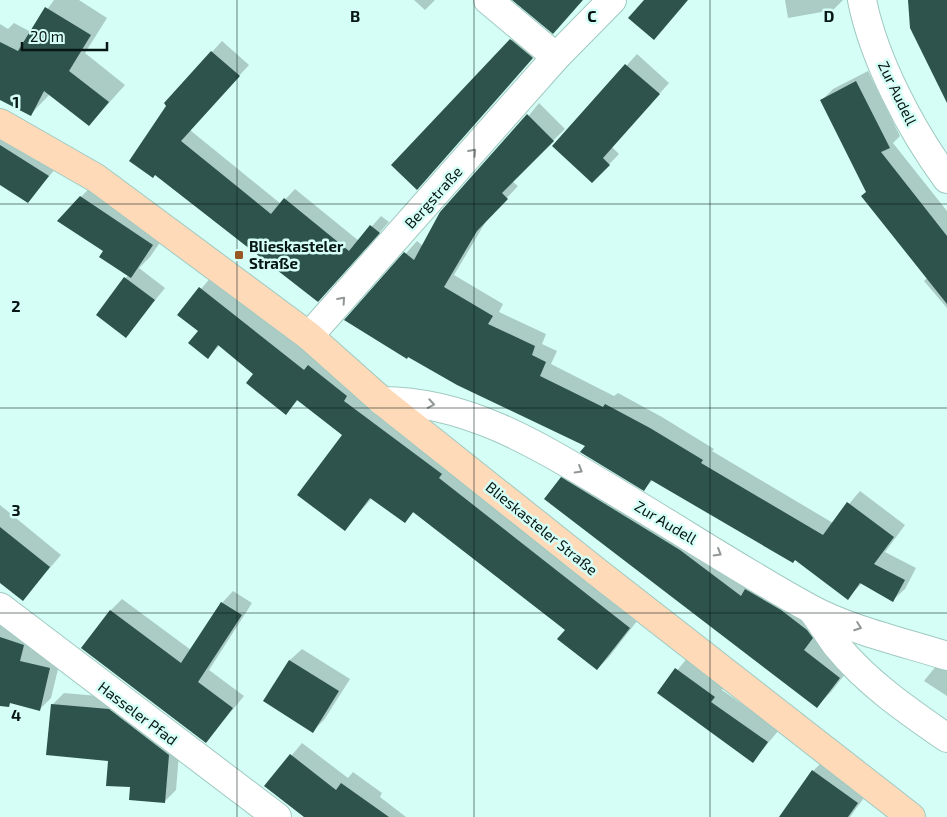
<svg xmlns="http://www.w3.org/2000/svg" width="947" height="817" viewBox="0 0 947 817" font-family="'Exo 2',sans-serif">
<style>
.shadow{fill:#0003}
.building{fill:#2d534c}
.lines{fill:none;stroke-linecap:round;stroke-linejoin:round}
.minor-casing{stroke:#a0c9c1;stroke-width:30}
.secondary-casing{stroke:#a0c9c1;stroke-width:30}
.minor{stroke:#fff;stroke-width:28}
.secondary{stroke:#fedab9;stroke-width:28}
.oneway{stroke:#909795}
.grid{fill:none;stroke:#081714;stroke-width:1;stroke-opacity:0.55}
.poi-dot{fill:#985624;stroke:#d5fff6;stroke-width:2}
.labels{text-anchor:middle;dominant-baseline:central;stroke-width:5;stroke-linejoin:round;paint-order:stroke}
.street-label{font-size:15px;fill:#081714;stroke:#d5fff6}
.poi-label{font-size:15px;font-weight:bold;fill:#081714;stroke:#d5fff6;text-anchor:start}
.grid-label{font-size:16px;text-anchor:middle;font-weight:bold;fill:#081714;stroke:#d5fff6;stroke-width:5;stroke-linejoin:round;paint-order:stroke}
</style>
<rect width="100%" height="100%" fill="#d5fff6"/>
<g class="shadow">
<polygon points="54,0 79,0 107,18 85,53 125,85 89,125 50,94 31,114 0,99 0,24 8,29 14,23 31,32"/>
<polygon points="414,0 435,0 425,10"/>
<polygon points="785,0 843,0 833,10 788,18"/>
<polygon points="523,28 543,45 417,189 392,165"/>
<polygon points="222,41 249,65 190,130 281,204 295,189 359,241 381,216 389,222 328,290 155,174 168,106 165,103"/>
<polygon points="637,54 669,83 612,147 619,154 592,182 554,146"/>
<polygon points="868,71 900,136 893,143 947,211 947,308 924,281 928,277 867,191 822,100 833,89"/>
<polygon points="539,103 565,129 512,181 518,186 488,218 454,275 503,304 499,312 546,334 542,344 557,351 551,364 614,396 618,393 662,417 714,449 712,451 833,523 860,491 905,525 885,552 916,568 905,589 893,600 862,583 848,598 796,559 653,480 644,489 587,445 346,320 417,241 423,246"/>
<polygon points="0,139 59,165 27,201 0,183"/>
<polygon points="100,177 172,225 150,257 139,268 165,288 126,336 125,278 129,275 105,250 81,197"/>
<polygon points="212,276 641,616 609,657 597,669 566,629 415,511 404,522 372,498 345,529 344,435 298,400 285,413 255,373 220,345 208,357 200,331 179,315"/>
<polygon points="575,464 760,577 853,664 831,692 817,706 561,478"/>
<polygon points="0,505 61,555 23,599 0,581"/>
<polygon points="233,591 252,603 209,670 244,696 206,742 110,611 122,599 191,650 222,603"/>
<polygon points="0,623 35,633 31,649 61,657 51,698 40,709 0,684"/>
<polygon points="302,649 350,679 324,720 313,731 265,701 290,660"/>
<polygon points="944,656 947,657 947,696 924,681"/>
<polygon points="688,657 725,685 722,690 779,730 753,761 659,693"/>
<polygon points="64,693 121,698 180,743 176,790 164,802 131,786 110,760 52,705"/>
<polygon points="302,743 348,778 353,772 382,793 380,797 406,817 306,817 266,786"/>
<polygon points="825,759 869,791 850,817 793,817 784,811 813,771"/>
</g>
<g class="building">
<polygon points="512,0 583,0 553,34"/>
<polygon points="644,0 688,0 654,40 628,18"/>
<polygon points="908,0 947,0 947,103 910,28"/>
<polygon points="45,7 91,35 69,71 109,102 89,126 44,91 31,116 0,100 0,42 18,51"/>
<polygon points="510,39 533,58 417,190 391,165"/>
<polygon points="211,51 240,76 181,141 271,214 284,198 349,251 370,225 380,233 318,302 155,175 153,178 129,161 166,106 164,103"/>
<polygon points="625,64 660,94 603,158 610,165 592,183 552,146"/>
<polygon points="856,81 890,148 881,152 947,236 947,304 861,196 866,192 820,100"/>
<polygon points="527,114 554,141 502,193 508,199 477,231 444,287 493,316 488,324 535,346 532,355 546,362 540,376 603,407 605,404 650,428 703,460 701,463 823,535 847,502 894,537 874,564 905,580 893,602 860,583 848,600 795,560 793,563 651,480 644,491 580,452 585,446 457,385 408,357 407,359 344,320 404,252 414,260 440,212"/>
<polygon points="0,145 49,176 28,203 0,185"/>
<polygon points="80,196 153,245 131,278 99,257 103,251 57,221"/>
<polygon points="124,277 155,300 126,338 96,315"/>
<polygon points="199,287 304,370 308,365 347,396 344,401 442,474 439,478 630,628 597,670 557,639 565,630 413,512 405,523 370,498 345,531 297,495 342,435 297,400 286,415 246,383 253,374 218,345 208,359 188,343 198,331 177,315"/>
<polygon points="561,477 680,550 741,596 745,589 781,610 807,630 813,638 804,650 840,678 817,708 544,499"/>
<polygon points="0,527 50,567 23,601 0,583"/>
<polygon points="221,602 242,615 198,682 233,708 206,743 81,648 110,610 181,663"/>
<polygon points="0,637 24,645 20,661 50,668 40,711 10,703 9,707 0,706"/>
<polygon points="289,660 339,691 313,733 263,701"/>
<polygon points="675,668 715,697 711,702 768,742 753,763 657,693"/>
<polygon points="51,704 109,709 169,755 165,803 129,800 130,787 106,786 108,761 46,755"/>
<polygon points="290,754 336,790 341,783 389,817 304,817 264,786"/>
<polygon points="812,770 858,803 848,817 779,817"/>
</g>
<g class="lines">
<defs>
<g id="minor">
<polyline points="488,0 556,57"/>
<path d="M 862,0 C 874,60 911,130 947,179"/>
<polyline points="309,336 556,57 612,0"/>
<path d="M 382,401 C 471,401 546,450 619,494 C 683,532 745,573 811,609 C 847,629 906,643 947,656"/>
<polyline points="0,607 277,817"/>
<path d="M 812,610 C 821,622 828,634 837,646 C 867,683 908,711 947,738"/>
</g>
<polyline id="secondary" points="0,123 96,178 309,336 382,401 597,572 911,817"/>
</defs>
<use href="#minor" class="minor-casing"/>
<use href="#secondary" class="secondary-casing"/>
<use href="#minor" class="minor"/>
<use href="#secondary" class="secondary"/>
</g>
<defs><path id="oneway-chevron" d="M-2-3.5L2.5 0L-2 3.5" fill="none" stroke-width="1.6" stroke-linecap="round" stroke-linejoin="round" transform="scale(1.25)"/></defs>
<g class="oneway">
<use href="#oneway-chevron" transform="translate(473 152) rotate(-48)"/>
<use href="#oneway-chevron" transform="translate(342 300) rotate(-48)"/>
<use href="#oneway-chevron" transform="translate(431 404) rotate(10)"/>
<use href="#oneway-chevron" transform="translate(579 470) rotate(31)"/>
<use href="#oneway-chevron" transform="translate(718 553) rotate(31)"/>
<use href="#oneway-chevron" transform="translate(858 627) rotate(20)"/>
</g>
<path class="grid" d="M 237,0 L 237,817M 474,0 L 474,817M 710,0 L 710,817M 0,204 L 947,204M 0,408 L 947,408M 0,613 L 947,613"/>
<rect class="poi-dot" x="234" y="250" width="10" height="10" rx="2.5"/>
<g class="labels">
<g class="street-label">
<text transform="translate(898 93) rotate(64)">Zur Audell</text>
<text transform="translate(433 197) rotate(-48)">Bergstraße</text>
<text transform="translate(666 522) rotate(31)">Zur Audell</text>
<text transform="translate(542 528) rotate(39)">Blieskasteler Straße</text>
<text transform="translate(138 713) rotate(37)">Hasseler Pfad</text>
</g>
<g class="poi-label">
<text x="249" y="246">Blieskasteler<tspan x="249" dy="17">Straße</tspan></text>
</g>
</g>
<g class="grid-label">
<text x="355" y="22">B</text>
<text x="592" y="22">C</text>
<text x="829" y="22">D</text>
<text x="16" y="108">1</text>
<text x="16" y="312">2</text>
<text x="16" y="516">3</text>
<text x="16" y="721">4</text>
</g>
<path d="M22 42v8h85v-8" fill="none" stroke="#081714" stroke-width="2.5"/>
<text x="30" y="42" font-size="15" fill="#081714" stroke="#d5fff6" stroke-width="4" paint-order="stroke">20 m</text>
</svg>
